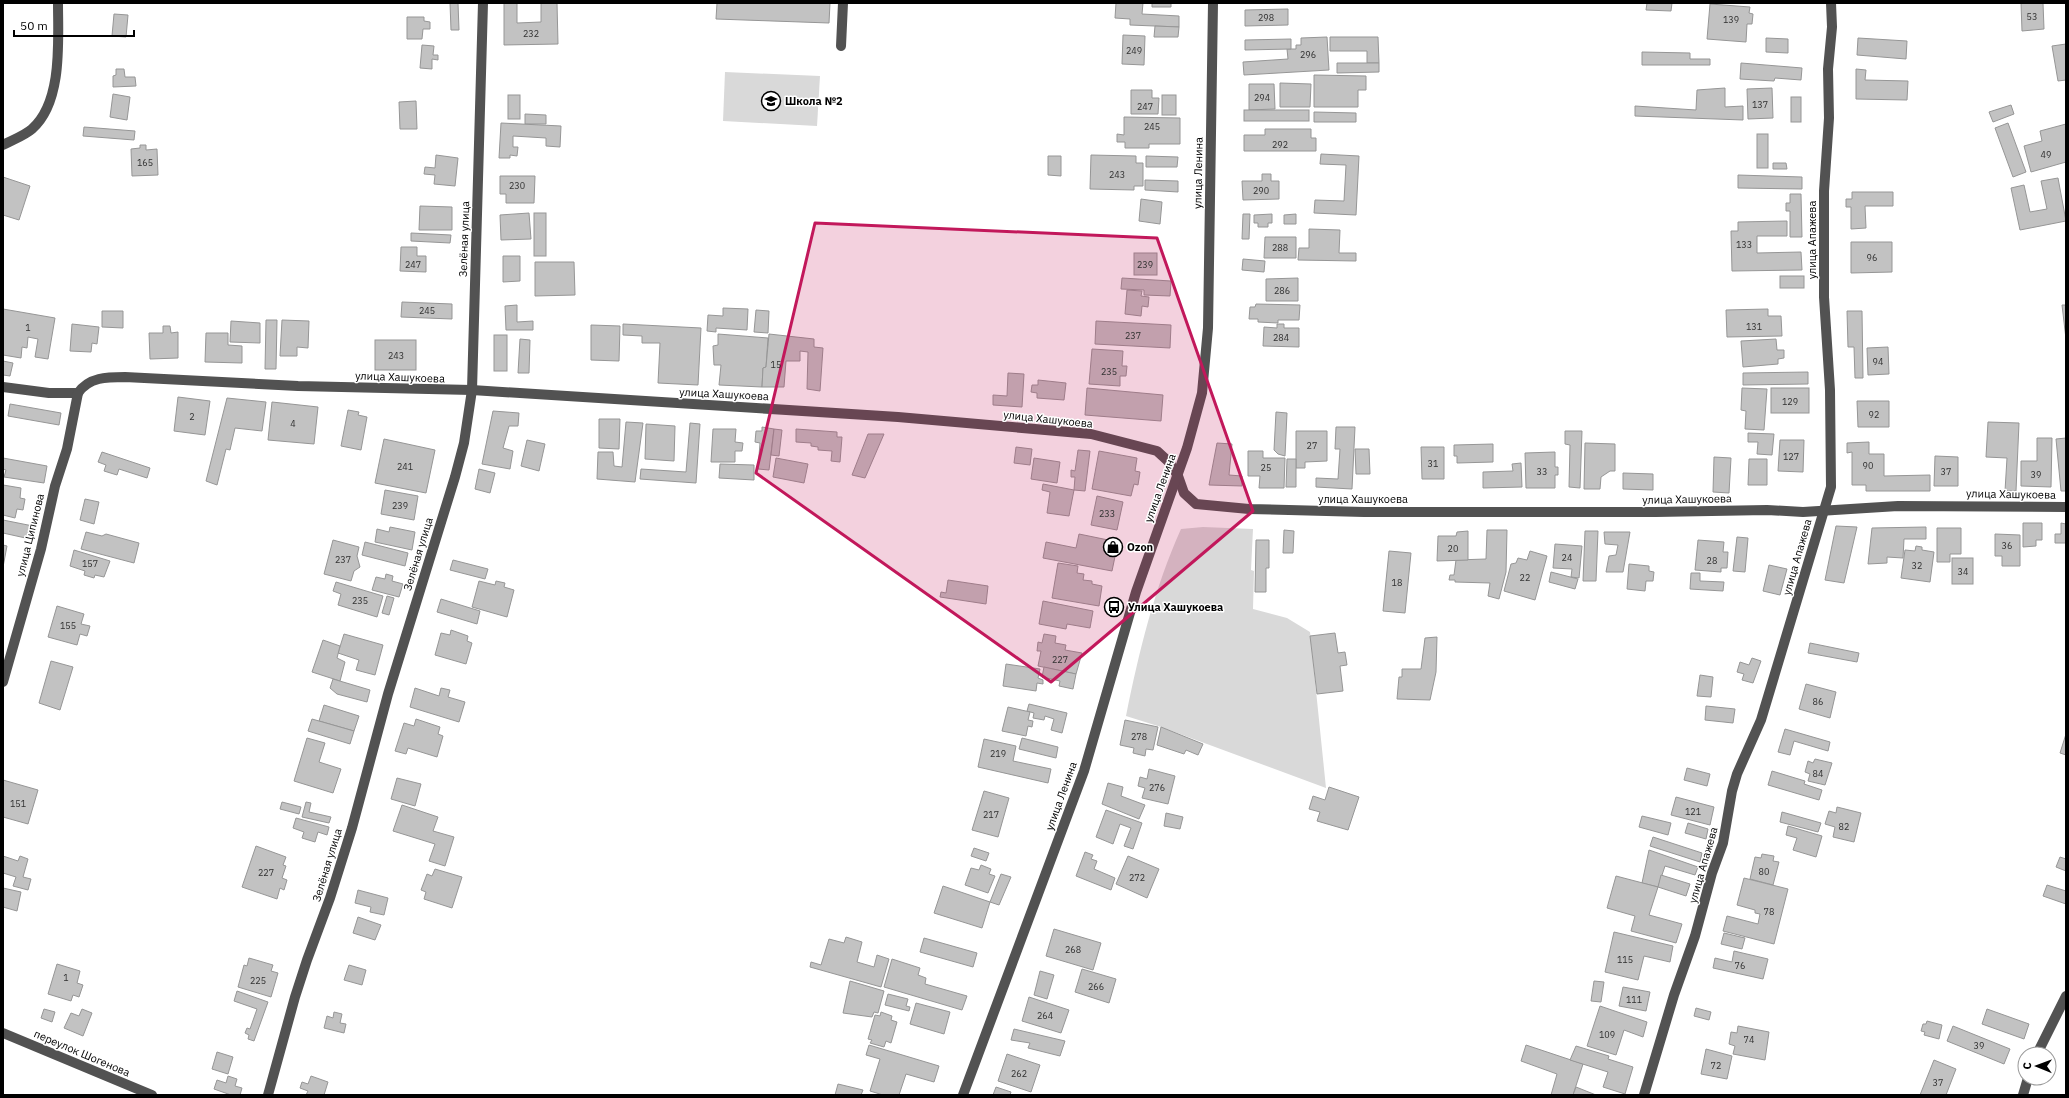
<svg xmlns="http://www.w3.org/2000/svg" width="2069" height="1098" viewBox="0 0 2069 1098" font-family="'IBM Plex Sans',sans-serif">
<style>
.green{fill:#d9d9d9}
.building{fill:#c2c2c2;stroke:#969696}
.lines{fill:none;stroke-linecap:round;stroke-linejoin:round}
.minor{stroke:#525252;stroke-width:10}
.marked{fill:#c2185b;fill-opacity:0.2;stroke:#c2185b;stroke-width:3;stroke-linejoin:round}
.labels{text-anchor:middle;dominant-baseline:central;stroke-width:3;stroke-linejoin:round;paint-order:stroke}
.number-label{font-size:9px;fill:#303030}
.poi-label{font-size:11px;font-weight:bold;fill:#000;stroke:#fff;text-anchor:start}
.street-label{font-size:11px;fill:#000;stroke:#fff}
</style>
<rect width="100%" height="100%" fill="#fff"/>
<g class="green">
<polygon points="725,72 820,76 817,126 723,121"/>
<path d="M 1203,527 L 1253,529 L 1251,570 L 1254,571 L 1253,609 L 1287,618 L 1310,632 L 1326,788 L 1161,727 L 1126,716 C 1139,652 1154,589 1181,529 Z"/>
</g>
<g class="building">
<polygon points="450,3 458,3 459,30 451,30"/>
<polygon points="504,3 517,3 517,23 541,22 541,3 557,3 558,44 504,45"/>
<polygon points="717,3 830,3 829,23 716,19"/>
<polygon points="1116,3 1143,3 1142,14 1179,16 1179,27 1130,25 1130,19 1115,18"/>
<polygon points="1152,3 1175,3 1171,3 1171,7 1152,7"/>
<polygon points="1647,3 1672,3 1671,11 1646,10"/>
<polygon points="2021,3 2043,3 2044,29 2022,31"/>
<polygon points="1710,4 1750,7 1749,13 1753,14 1752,24 1747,24 1746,42 1707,39"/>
<polygon points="1288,9 1288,25 1245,26 1245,10"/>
<polygon points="114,14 128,15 126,37 112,36"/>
<polygon points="407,17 424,17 424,21 430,22 430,29 423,29 422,39 407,39"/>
<polygon points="1155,26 1179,27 1178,37 1154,37"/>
<polygon points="1123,35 1145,36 1144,65 1122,64"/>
<polygon points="1327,37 1329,70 1244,75 1243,62 1288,59 1287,49 1296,49 1296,45 1301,45 1301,38"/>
<polygon points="1330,37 1378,37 1379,63 1367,63 1367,51 1330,51"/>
<polygon points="1766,38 1788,39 1788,53 1766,52"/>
<polygon points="1858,38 1907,41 1906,59 1857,55"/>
<polygon points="1291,39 1291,49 1245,50 1245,40"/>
<polygon points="2066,44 2066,80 2058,81 2052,46"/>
<polygon points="422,45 434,46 433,55 438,55 438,60 432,59 432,69 420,68"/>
<polygon points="1642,52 1690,53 1690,59 1710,59 1710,65 1642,65"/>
<polygon points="1337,63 1379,63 1379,72 1337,73"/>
<polygon points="1741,63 1802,68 1801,80 1775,78 1774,81 1740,79"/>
<polygon points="116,69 124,69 125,77 135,77 136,86 113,87 113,76 116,75"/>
<polygon points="1856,69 1866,70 1865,80 1908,81 1907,100 1856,99"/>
<polygon points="1314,75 1366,76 1366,90 1358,90 1358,107 1314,107"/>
<polygon points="1280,83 1311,84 1310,107 1280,107"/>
<polygon points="1249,84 1274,84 1275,109 1249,110"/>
<polygon points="1725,88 1725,107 1743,106 1743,120 1635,116 1635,106 1696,110 1697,90"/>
<polygon points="1772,88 1773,118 1748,119 1747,89"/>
<polygon points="1131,90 1152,90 1152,98 1159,98 1158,114 1131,114"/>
<polygon points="113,94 130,97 127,120 110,117"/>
<rect x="508" y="95" width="12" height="24"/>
<rect x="1162" y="95" width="14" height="20"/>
<rect x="1791" y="97" width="10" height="25"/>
<polygon points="416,101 417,129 400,129 399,102"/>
<polygon points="2011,105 2014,114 1993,122 1989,112"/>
<rect x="1244" y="110" width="65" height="11"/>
<polygon points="1314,112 1356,113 1356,122 1314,122"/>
<polygon points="525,114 546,115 546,124 525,124"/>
<polygon points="1124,117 1180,118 1180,144 1149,144 1149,148 1125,148 1125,142 1117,142 1117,134 1124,135"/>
<polygon points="501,123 561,126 560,147 546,146 546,138 513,136 513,147 518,147 517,156 510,155 510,158 499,158"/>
<polygon points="2008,123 2026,172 2013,177 1995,128"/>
<polygon points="2066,124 2066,162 2031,172 2024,146 2042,141 2040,131"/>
<polygon points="84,127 135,131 134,140 83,136"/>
<polygon points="1265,129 1311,129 1311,138 1316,138 1316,151 1244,151 1244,135 1265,135"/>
<rect x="1757" y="134" width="11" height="34"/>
<polygon points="140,145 146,145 146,150 157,149 158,175 132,176 131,149 140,148"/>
<polygon points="1321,154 1359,156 1356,215 1314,213 1315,200 1344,201 1346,165 1320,164"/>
<polygon points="436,155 458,158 455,186 434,184 435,175 424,174 425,167 435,168"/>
<polygon points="1091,155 1136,156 1136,163 1143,163 1143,186 1134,186 1134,190 1090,189"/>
<polygon points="1048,156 1061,156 1061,176 1048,175"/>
<polygon points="1146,156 1178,157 1177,167 1146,167"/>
<polygon points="1773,163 1786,163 1787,169 1773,169"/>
<polygon points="1262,174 1271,174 1271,181 1279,181 1279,199 1243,200 1242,181 1262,181"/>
<polygon points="1738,175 1802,177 1802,189 1738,188"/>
<polygon points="500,176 535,176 534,203 506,203 506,194 500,194"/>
<polygon points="3,177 30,186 19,220 3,215"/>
<polygon points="2058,178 2066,221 2020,230 2011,188 2024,185 2030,212 2047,209 2041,181"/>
<polygon points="1145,180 1178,181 1178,192 1145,190"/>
<polygon points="1852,192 1893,192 1893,206 1865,206 1866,228 1851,229 1851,207 1846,207 1846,199 1852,199"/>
<polygon points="1790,194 1801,194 1802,237 1790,237 1790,211 1786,211 1786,203 1790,203"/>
<polygon points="1141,199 1162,202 1160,224 1139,221"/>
<polygon points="420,206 452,207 452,230 419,230"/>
<polygon points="529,213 531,239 501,240 500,215"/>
<rect x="534" y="213" width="12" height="43"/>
<polygon points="1243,214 1250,214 1249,239 1242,239"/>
<polygon points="1272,214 1272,223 1268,223 1268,227 1258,227 1258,223 1254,223 1254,215"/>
<polygon points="1296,214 1296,224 1284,224 1284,215"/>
<polygon points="1787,221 1787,236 1757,236 1757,253 1801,252 1802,270 1732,271 1731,231 1738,231 1738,222"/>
<polygon points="1309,229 1340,230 1339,253 1356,253 1356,261 1298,260 1299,248 1309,248"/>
<polygon points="411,233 451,235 450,243 411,241"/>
<polygon points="1265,237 1296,237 1296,258 1264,258"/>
<polygon points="1851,242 1892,242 1892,272 1851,273"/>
<polygon points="401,247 417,247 417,256 426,256 426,272 400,271"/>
<rect x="1134" y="253" width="23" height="22"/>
<polygon points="503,256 520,256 520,281 503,282"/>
<polygon points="1243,259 1265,261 1264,272 1242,270"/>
<polygon points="535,262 574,262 575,295 535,296"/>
<rect x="1780" y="276" width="24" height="12"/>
<polygon points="1122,278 1171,281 1170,296 1144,295 1144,290 1121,289"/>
<polygon points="1298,278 1298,301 1266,301 1266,279"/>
<polygon points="1127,290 1142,291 1141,296 1149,297 1148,307 1142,306 1141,316 1125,314"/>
<polygon points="402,302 452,304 452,319 401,317"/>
<polygon points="1256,304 1300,305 1299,320 1278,320 1278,323 1258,322 1258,319 1249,319 1250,307 1255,307"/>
<polygon points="517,305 517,322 533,321 533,330 506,330 505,306"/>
<polygon points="2062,305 2066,305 2066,339"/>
<polygon points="723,308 748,309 747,330 716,328 716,332 707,331 708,315 723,316"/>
<polygon points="3,309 55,318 48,359 35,357 38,339 28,337 27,348 22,347 21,358 3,355"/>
<polygon points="1768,309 1768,316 1781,316 1782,336 1727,337 1726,310"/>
<polygon points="756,310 769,311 768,333 754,332"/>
<polygon points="102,311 123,311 123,328 102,327"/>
<polygon points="1847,311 1862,311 1863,378 1855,378 1854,347 1848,347"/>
<polygon points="266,320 277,320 276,369 265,369"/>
<polygon points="282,320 309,321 308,348 297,347 297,356 280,356"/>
<polygon points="231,321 260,323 260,343 230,342"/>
<polygon points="1096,321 1171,325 1170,348 1095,344"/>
<polygon points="72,324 99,327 97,344 92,343 91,352 70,351"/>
<polygon points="623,324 701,328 698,385 658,383 660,343 642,343 642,336 623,335"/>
<polygon points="1277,324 1284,324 1284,328 1299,328 1299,347 1263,346 1264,327 1277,328"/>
<polygon points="591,325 620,326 619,361 591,360"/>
<polygon points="163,326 170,326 171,333 178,332 178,358 150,359 149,333 163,333"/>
<polygon points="206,333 228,333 228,345 242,346 242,363 205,362"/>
<polygon points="718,334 768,338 766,367 763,368 762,387 719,385 721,365 714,365 713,346 718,345"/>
<polygon points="769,334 814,339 814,347 823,348 820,391 807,389 808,352 800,351 800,361 786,361 784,387 762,387 763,368 766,367"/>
<rect x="494" y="335" width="13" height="36"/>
<polygon points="520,339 530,340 529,373 518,373"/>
<polygon points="1776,339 1777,350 1784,350 1784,358 1778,359 1778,364 1743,367 1741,341"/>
<rect x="375" y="340" width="41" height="30"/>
<polygon points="1888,347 1889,374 1868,375 1867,348"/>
<polygon points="1092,349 1123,351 1122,366 1127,366 1126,376 1120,376 1120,386 1089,384"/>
<polygon points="3,361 13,363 10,376 3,375"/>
<polygon points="1808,372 1808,384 1743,385 1743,373"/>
<polygon points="1008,373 1024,374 1022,407 993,405 993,395 1007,396"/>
<polygon points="1038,380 1066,383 1064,400 1037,398 1037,393 1031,392 1032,385 1038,385"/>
<polygon points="1087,388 1163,395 1161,421 1085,415"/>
<polygon points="1742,388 1767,389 1764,430 1745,429 1746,411 1741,410"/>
<rect x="1771" y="388" width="38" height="25"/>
<polygon points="178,397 210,401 205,435 174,431"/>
<polygon points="227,398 266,402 262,431 235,428 230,450 226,449 217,485 206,481"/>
<polygon points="1857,401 1889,401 1889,427 1858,427"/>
<polygon points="272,402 318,407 314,444 268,440"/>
<polygon points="10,404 61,413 59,425 8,416"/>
<polygon points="348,410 359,412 358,415 367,417 361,450 341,446"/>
<polygon points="493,411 519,413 518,426 509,426 503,448 513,451 510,469 482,464"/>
<polygon points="1276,412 1287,413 1285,456 1278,454 1274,450"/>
<polygon points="599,419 620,419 619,449 599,448"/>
<polygon points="626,422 643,423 635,482 597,479 598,452 613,452 614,466 622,467"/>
<polygon points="1988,422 2019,423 2016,491 2005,491 2007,458 1986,457"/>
<polygon points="690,423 700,424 696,483 640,479 641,469 686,472"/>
<polygon points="646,424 675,426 674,461 645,459"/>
<polygon points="762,427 774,429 769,470 758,469 760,443 755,442 756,431 762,431"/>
<polygon points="1336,427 1355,427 1352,489 1316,487 1316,478 1338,479 1340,449 1335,449"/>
<polygon points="713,429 736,429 735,442 743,443 742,451 735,451 735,462 711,462"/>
<polygon points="774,429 782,430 779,456 771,455"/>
<polygon points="796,429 837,432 837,437 842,437 840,462 831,461 832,451 818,450 818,447 811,446 811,443 796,442"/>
<polygon points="1296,431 1327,431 1327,461 1305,462 1305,468 1296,468"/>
<polygon points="1565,431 1582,431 1580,488 1569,487 1570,445 1565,444"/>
<polygon points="1748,433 1774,434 1772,455 1757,454 1758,442 1748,442"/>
<polygon points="868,434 884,434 865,478 852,475"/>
<polygon points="2037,438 2052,438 2051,487 2021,486 2021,461 2037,461"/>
<polygon points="2066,438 2066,491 2061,491 2056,439"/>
<polygon points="384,439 435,450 426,493 375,483"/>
<polygon points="527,440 545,444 539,471 521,466"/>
<polygon points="1780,440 1804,440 1803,472 1778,471"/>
<polygon points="1869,442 1869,454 1884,454 1884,476 1930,475 1930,491 1866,491 1866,485 1852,485 1852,452 1847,453 1847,443"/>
<polygon points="1217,443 1232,444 1229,475 1242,476 1242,486 1209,485"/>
<polygon points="1585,443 1615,444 1615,471 1610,471 1601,477 1600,489 1584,489"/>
<polygon points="1493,444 1493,462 1457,463 1457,456 1454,456 1454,445"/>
<polygon points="1016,447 1032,449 1030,465 1014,463"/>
<polygon points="1421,447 1444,447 1444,479 1422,479"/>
<polygon points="1355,449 1369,449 1370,474 1356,474"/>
<polygon points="1078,450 1090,451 1085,491 1074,490 1075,477 1071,477 1071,470 1075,471"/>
<polygon points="1099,451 1137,458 1135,471 1140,472 1138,485 1134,484 1131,496 1092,489"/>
<polygon points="1248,451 1263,451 1263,458 1285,458 1284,488 1259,488 1260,476 1248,476"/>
<polygon points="102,452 150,468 147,478 119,469 117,475 104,471 106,465 98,462"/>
<polygon points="1555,452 1555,467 1558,467 1558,475 1555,475 1555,488 1526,488 1525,453"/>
<polygon points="1935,456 1958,457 1958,486 1934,486"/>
<polygon points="1714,457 1731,458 1729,493 1713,492"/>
<polygon points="3,458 47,466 44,483 4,477 6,470 3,469"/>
<polygon points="776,458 808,464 804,483 773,477"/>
<polygon points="1034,458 1060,462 1057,483 1031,479"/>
<polygon points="1287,459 1296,459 1296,487 1286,487"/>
<polygon points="1749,459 1767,459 1767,485 1748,485"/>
<polygon points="1521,463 1522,487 1483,488 1483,472 1513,471 1512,464"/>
<polygon points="720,464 754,465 754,480 719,478"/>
<polygon points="479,469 495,473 490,493 475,489"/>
<polygon points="1623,473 1653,474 1653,490 1623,489"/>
<polygon points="1043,484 1074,490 1069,516 1047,513 1050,492 1042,490"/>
<polygon points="3,485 21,488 20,498 25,499 23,510 17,509 15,518 3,515"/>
<polygon points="385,490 418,496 414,520 381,514"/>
<polygon points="1097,496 1123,502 1117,530 1091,525"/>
<polygon points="85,499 99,502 94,524 80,520"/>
<polygon points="3,520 33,526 30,539 3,533"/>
<polygon points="2023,523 2042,523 2042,540 2036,540 2036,546 2023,547"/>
<polygon points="2061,523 2066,524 2066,543 2055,543 2055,534 2061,534"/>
<polygon points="1836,526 1857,527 1844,583 1825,580"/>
<polygon points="390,527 415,532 412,550 375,542 377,529 389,532"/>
<polygon points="1926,527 1926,539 1904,539 1903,558 1887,557 1887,563 1868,564 1872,528"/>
<polygon points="1937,528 1961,528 1961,554 1950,554 1950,562 1937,562"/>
<polygon points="1284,530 1294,531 1293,553 1283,553"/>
<polygon points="1487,530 1507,530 1506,572 1499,599 1488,596 1490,583 1455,582 1455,580 1449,580 1450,575 1454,575 1456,560 1486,559"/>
<polygon points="1468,531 1468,560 1437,561 1438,536 1456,536 1457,532"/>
<polygon points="1585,531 1598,531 1596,581 1583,581"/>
<polygon points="86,532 102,536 106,534 139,543 134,563 81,549"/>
<polygon points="1604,532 1630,532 1623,572 1606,572 1609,556 1616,555 1618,545 1605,544"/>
<polygon points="1079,534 1118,542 1112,571 1043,558 1046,542 1076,548"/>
<polygon points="1995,534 2020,535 2020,566 2002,566 2002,556 1995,556"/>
<polygon points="1737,537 1748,538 1745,572 1733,571"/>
<polygon points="333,540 359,547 357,556 360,567 354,571 351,581 324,574"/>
<polygon points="1256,540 1269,540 1269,568 1266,568 1266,592 1255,592"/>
<polygon points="1698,540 1724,542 1723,552 1728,552 1727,568 1721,568 1721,572 1695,570"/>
<polygon points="365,542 408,553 405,566 362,555"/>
<polygon points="1555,544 1582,546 1579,578 1571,577 1572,569 1553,568"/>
<polygon points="3,545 7,546 3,567"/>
<polygon points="1916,546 1922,547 1922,550 1934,552 1930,582 1901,578 1905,550 1915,551"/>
<polygon points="74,550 110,561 104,577 95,575 94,578 84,575 85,571 70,566"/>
<polygon points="1389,551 1411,553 1405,613 1383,611"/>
<polygon points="1530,551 1547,556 1535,600 1504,591 1511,564 1516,563 1518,558 1527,560"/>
<rect x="1952" y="558" width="21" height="26"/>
<polygon points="453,560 488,569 485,579 450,570"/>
<polygon points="1058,563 1078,566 1077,573 1084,574 1083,580 1092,581 1092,584 1102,586 1099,606 1052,598"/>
<polygon points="1629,564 1649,566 1649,571 1654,572 1653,581 1646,581 1645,591 1627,589"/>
<polygon points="1769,565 1787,569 1780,595 1763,591"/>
<polygon points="1551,572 1578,579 1575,589 1549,582"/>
<polygon points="1691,573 1700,573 1700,581 1724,582 1723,591 1690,589"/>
<polygon points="386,574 393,576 392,581 403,584 399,597 372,590 376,577 385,579"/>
<polygon points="948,580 988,586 986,604 940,597 941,592 946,593"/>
<polygon points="479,581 495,585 496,581 505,583 504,587 514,590 507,617 472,607"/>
<polygon points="336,582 383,596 377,617 338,605 341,594 333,591"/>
<polygon points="387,596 394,598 389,615 382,613"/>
<polygon points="441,599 480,611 477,624 437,612"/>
<polygon points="1043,601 1093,611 1090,628 1067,624 1066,629 1039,624"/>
<polygon points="57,606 84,614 81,624 90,626 87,636 80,634 77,645 48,637"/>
<polygon points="451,630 468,636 467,641 472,643 466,664 435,655 441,633 450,635"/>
<polygon points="1335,633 1338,653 1345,652 1347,665 1340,666 1343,691 1317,694 1310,636"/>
<polygon points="344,634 383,645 375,675 356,670 359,660 338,653"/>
<polygon points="1044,634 1056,636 1055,643 1066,645 1065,650 1082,653 1076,674 1038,666 1041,651 1037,651 1038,642 1042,643"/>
<polygon points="1437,637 1436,672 1430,700 1397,699 1399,677 1402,677 1402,669 1421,669 1425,638"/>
<polygon points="323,640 340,646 337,658 345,662 340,681 312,672"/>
<polygon points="1810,643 1859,653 1857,662 1808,653"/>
<polygon points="1752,658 1761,661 1753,683 1742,680 1744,674 1737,672 1740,662 1749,665"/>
<polygon points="51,661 73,667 60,710 39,703"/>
<polygon points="1006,664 1040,669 1038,678 1043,680 1043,684 1037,683 1036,691 1003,686"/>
<polygon points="1044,667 1076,674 1073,689 1059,686 1060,681 1042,677"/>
<polygon points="1700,675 1713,677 1711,697 1697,696"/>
<polygon points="333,679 370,690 367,702 337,694 330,688"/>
<polygon points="1806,684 1836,692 1830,718 1799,709"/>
<polygon points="415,688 439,696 441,688 450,690 448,697 465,702 459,722 410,707"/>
<polygon points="1029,704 1067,713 1062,733 1051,730 1054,719 1045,716 1044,720 1033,718 1034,713 1027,711"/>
<polygon points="324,705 359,716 354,731 319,721"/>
<polygon points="1706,706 1735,709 1733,723 1705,720"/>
<polygon points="1008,707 1030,712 1028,720 1033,721 1032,727 1028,726 1026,736 1002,731"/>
<polygon points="312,719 354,731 350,744 308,731"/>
<polygon points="416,719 440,727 438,734 443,736 437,757 408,748 406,754 395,751 404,723 414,726"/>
<polygon points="1125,720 1158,727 1153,750 1146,749 1145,756 1133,753 1134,748 1120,745"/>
<polygon points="1161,727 1203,744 1198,755 1186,750 1184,754 1157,745"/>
<polygon points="1785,729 1830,742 1828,751 1794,741 1790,755 1778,752"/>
<polygon points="2066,734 2066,755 2060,753"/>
<polygon points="307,738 325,743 319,762 341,769 333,793 294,781"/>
<polygon points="1022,738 1058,747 1056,758 1019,749"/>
<polygon points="984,739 1016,746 1013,761 1051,769 1048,783 978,767"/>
<polygon points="1815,759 1832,763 1825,785 1808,781 1810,774 1805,772 1808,761 1813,763"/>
<polygon points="1687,768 1710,774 1707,786 1684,780"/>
<polygon points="1149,769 1175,776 1168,804 1142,798 1145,788 1138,786 1140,777 1147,779"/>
<polygon points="1772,771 1805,781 1804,784 1822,790 1819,800 1768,785"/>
<polygon points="397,778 421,784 415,806 391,799"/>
<polygon points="3,780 38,790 28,824 3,817"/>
<polygon points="1108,783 1123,787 1121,796 1145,805 1139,819 1102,804"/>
<polygon points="1329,787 1359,797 1348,830 1317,821 1320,812 1309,809 1313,796 1325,800"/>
<polygon points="984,791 1009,798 998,837 972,830"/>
<polygon points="1676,797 1714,807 1710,825 1671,815"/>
<polygon points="282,802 301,807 299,814 280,809"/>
<polygon points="306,802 311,803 309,812 331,817 329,823 302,817"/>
<polygon points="402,805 438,817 433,831 454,837 445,866 429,861 435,844 393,831"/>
<polygon points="1837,807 1861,813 1854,842 1833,837 1835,827 1825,824 1829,811 1836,813"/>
<polygon points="1106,810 1142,823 1133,849 1124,846 1131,828 1120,824 1113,844 1096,837"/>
<polygon points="1782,812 1821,823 1818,832 1780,822"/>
<polygon points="1166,813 1183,817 1180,829 1164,826"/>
<polygon points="1642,816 1671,823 1668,835 1639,827"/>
<polygon points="296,818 329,827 327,835 318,832 315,842 302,838 304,832 293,828"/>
<polygon points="1688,823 1708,829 1706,839 1685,833"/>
<polygon points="1788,826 1822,836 1816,857 1793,850 1797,838 1786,835"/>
<polygon points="1653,837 1702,853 1700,862 1650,846"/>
<polygon points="256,846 286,857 283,865 286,866 282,878 287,880 284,890 280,888 277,899 242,887"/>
<polygon points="974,848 989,853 986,861 971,856"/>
<polygon points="1649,850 1698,867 1695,875 1665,866 1658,887 1642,883"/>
<polygon points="1085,852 1093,855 1091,859 1097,861 1094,869 1115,878 1111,890 1076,876"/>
<polygon points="1762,854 1774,856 1773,861 1779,862 1773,885 1750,879 1755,857 1761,858"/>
<polygon points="3,856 18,861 20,856 28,859 23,877 31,879 28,890 13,886 16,877 3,873"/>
<polygon points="1128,856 1159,869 1147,898 1116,884"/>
<polygon points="2060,857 2066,859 2066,871 2056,867"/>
<polygon points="981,865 991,869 989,874 995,876 988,893 965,885 971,868 979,870"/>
<polygon points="435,869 462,877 452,908 424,899 426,892 421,890 427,874 432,876"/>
<polygon points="1001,874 1011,877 999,905 990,902"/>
<polygon points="1661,875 1690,884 1686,896 1658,887"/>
<polygon points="1616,876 1658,887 1649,915 1682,924 1676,943 1631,931 1635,916 1607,908"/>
<polygon points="1744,878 1788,889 1774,944 1723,931 1727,916 1758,924 1760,914 1755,913 1755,910 1737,905"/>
<polygon points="2047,885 2066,891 2066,904 2043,896"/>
<polygon points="943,886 990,902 982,928 934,913"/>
<polygon points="3,888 21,892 17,911 3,907"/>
<polygon points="358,890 388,898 384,915 370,912 371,907 355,903"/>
<polygon points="358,917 381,925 375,940 353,933"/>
<polygon points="1054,929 1101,943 1093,970 1046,956"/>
<polygon points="1614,932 1673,946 1670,962 1644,956 1638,980 1605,972"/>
<polygon points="1724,933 1745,938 1742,949 1721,944"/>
<polygon points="846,937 862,942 857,962 874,967 877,955 889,959 881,987 810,967 811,962 821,965 829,939 844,943"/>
<polygon points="924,938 977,953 973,967 920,952"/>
<polygon points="1734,951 1768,959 1763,979 1713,968 1715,958 1732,962"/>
<polygon points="249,958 273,965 271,971 278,973 271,997 238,987 244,965 247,966"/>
<polygon points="892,959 920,968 918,975 926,978 925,984 967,996 962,1010 884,987"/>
<polygon points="57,964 80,971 77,983 83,985 79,997 73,995 71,1001 48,994"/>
<polygon points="349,965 366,970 362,985 344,980"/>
<polygon points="1082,969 1116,979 1109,1003 1075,992"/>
<polygon points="1040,971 1054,975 1047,999 1034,995"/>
<polygon points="850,981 884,991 878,1013 874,1012 872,1017 843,1013"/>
<polygon points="1594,981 1604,982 1601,1002 1591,1001"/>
<polygon points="1623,987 1650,992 1646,1011 1619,1006"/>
<polygon points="237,991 268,1002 254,1041 248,1039 249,1035 245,1033 247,1028 250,1029 257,1009 234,1001"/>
<polygon points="888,994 908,999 906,1006 910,1007 909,1011 885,1005"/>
<polygon points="1029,997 1069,1010 1061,1033 1022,1021"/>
<polygon points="916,1003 950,1012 944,1034 910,1024"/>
<polygon points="1600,1006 1647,1022 1643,1037 1624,1030 1616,1055 1587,1046"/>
<polygon points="1696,1008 1711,1012 1709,1020 1694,1016"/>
<polygon points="44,1009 55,1012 52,1022 41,1018"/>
<polygon points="82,1009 92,1013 83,1036 64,1028 71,1013 79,1016"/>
<polygon points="1987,1009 2029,1024 2024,1039 1982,1024"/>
<polygon points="334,1012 342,1014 340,1023 346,1024 344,1033 324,1028 327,1016 333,1018"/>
<polygon points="881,1012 892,1016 891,1020 897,1022 891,1043 886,1041 884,1047 870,1043 872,1040 868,1039 875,1015 880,1016"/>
<polygon points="1927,1021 1942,1025 1939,1039 1924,1035 1925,1032 1921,1031 1923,1024 1926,1024"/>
<polygon points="1738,1026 1769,1032 1765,1060 1733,1054 1735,1046 1729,1044 1731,1032 1737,1033"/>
<polygon points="1953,1026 2010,1049 2004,1064 1947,1041"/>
<polygon points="1014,1029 1065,1041 1060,1056 1028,1048 1030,1043 1011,1040"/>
<polygon points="869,1045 939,1066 934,1082 906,1074 899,1095 883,1095 870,1091 880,1059 866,1055"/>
<polygon points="1526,1045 1583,1064 1573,1095 1551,1095 1557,1074 1521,1061"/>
<polygon points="1576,1046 1609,1056 1608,1059 1633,1067 1625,1094 1603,1087 1608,1072 1570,1060"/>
<polygon points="1706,1049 1732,1056 1727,1079 1701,1074"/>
<polygon points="217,1052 233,1057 228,1074 212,1069"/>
<polygon points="1007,1054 1040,1065 1031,1092 998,1081"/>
<polygon points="1934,1060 1956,1069 1946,1095 1920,1095"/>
<polygon points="228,1076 237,1079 235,1086 242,1088 240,1095 231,1095 214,1089 217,1080 226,1083"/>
<polygon points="311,1076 328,1082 324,1095 306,1095 308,1091 300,1088 302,1082 308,1084"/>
<polygon points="838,1084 863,1090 861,1095 835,1095"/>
<polygon points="996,1087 1011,1092 1010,1095 993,1095"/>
<polygon points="1576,1087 1596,1095 1573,1095"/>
</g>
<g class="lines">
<g class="minor">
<polyline points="841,46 843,3"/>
<path d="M 3,145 C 12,140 24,136 32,129 C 63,102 58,40 58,3"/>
<path d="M 3,387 L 49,393 L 78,393 C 89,377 107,377 125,377 L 298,386 L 472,390 L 898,417 L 1091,434 L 1157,451 L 1169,462 L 1178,476 L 1184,493 L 1196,504 L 1249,509 L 1364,512 L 1656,512 L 1767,510 L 1803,512 L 1898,506 L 2066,507"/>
<polyline points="3,682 41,549 55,486 67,449 78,393"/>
<polyline points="3,1033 152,1095"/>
<polyline points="2037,1054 2066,996"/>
<polyline points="268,1095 295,997 307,960 330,898 352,828 388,694 455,477 464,443 472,390 483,3"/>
<polyline points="963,1095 1084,771 1136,592 1187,448 1202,393 1208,328 1213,3"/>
<polyline points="1644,1095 1674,995 1695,936 1712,873 1723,843 1732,791 1737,774 1761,720 1831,487 1830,390 1824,297 1824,191 1829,118 1828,69 1832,27 1831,3"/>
<polyline points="2023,1095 2028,1078"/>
</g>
</g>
<path class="marked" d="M 815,223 L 1157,238 L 1253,511 L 1051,682 L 756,473 Z"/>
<defs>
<symbol id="school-ring" viewBox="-11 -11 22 22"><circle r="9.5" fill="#fff" stroke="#000" stroke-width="1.5"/><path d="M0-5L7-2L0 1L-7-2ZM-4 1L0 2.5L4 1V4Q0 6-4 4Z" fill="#000"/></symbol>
<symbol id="shop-ring" viewBox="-11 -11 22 22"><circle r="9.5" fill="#fff" stroke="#000" stroke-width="1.5"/><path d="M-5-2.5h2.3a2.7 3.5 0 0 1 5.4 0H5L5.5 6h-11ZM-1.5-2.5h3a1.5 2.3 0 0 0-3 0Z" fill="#000"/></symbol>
<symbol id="bus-ring" viewBox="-11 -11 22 22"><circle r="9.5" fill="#fff" stroke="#000" stroke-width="1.5"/><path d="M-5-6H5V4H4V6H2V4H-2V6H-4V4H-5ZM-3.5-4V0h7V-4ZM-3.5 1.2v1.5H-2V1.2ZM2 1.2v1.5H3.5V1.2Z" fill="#000"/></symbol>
</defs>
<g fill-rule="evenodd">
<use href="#school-ring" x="760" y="90" width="22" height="22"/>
<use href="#shop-ring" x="1102" y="536" width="22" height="22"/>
<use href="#bus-ring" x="1103" y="596" width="22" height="22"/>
</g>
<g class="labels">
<g class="number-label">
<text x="2032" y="16">53</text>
<text x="1266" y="17">298</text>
<text x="1731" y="19">139</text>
<text x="531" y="33">232</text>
<text x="1134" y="50">249</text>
<text x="1308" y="54">296</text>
<text x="1262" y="97">294</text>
<text x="1760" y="104">137</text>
<text x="1145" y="106">247</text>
<text x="1152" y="126">245</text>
<text x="1280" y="144">292</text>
<text x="2046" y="154">49</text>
<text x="145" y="162">165</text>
<text x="1117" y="174">243</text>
<text x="517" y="185">230</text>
<text x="1261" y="190">290</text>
<text x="1744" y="244">133</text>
<text x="1280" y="247">288</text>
<text x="1872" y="257">96</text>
<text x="413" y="264">247</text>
<text x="1145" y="264">239</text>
<text x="1282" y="290">286</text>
<text x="427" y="310">245</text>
<text x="1754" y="326">131</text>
<text x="28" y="327">1</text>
<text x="1133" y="335">237</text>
<text x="1281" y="337">284</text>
<text x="396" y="355">243</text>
<text x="1878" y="361">94</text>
<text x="776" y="364">15</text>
<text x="1109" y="371">235</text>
<text x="1790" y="401">129</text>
<text x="1874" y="414">92</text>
<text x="192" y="416">2</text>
<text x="293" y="423">4</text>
<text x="1312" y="445">27</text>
<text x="1791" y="456">127</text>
<text x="1433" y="463">31</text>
<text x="1868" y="465">90</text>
<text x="405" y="466">241</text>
<text x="1266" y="467">25</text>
<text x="1542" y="471">33</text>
<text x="1946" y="471">37</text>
<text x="2036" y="474">39</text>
<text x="400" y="505">239</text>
<text x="1107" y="513">233</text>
<text x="2007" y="545">36</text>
<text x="1453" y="548">20</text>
<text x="1567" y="557">24</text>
<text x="343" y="559">237</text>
<text x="1712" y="560">28</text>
<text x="90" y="563">157</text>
<text x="1917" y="565">32</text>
<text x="1963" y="571">34</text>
<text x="1525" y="577">22</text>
<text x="1397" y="582">18</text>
<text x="360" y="600">235</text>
<text x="68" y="625">155</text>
<text x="1060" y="659">227</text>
<text x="1818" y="701">86</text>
<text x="1139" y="736">278</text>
<text x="998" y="753">219</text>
<text x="1818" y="773">84</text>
<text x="1157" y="787">276</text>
<text x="18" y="803">151</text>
<text x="1693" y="811">121</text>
<text x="991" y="814">217</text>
<text x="1844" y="826">82</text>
<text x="1764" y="871">80</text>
<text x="266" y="872">227</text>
<text x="1137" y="877">272</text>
<text x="1769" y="911">78</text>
<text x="1073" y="949">268</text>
<text x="1625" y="959">115</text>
<text x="1740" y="965">76</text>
<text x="66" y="977">1</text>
<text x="258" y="980">225</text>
<text x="1096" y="986">266</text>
<text x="1634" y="999">111</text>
<text x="1045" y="1015">264</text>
<text x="1607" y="1034">109</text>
<text x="1749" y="1039">74</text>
<text x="1979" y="1045">39</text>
<text x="1716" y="1065">72</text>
<text x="1019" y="1073">262</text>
<text x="1938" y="1082">37</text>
</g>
<g class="poi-label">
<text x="785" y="101">Школа №2</text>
<text x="1127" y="547">Ozon</text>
<text x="1128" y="607">Улица Хашукоева</text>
</g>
<g class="street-label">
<text transform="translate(1198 173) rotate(-89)">улица Ленина</text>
<text transform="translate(464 239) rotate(-88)">Зелёная улица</text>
<text transform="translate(1812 240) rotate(-90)">улица Апажева</text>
<text transform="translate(400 377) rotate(2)">улица Хашукоева</text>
<text transform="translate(724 394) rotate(3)">улица Хашукоева</text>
<text transform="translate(1048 419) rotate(6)">улица Хашукоева</text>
<text transform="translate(1160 488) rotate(-70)">улица Ленина</text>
<text transform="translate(2011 494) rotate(1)">улица Хашукоева</text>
<text x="1363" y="499">улица Хашукоева</text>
<text transform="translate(1687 499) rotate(-1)">улица Хашукоева</text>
<text transform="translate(30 535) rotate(-76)">улица Ципинова</text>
<text transform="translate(418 554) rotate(-73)">Зелёная улица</text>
<text transform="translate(1797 557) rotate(-74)">улица Апажева</text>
<text transform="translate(1061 796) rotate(-70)">улица Ленина</text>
<text transform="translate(327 865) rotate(-73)">Зелёная улица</text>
<text transform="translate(1703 865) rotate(-74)">улица Апажева</text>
<text transform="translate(82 1053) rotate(23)">переулок Шогенова</text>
</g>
</g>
<rect width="2069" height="1098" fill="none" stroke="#000000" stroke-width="8"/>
<g transform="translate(2037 1066) rotate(271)"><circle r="19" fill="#ffffff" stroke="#999999"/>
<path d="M0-3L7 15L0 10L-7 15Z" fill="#000000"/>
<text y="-6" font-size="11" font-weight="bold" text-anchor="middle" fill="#000000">С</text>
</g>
<path d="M14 30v6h120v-6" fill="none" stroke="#000000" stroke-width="2"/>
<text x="20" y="30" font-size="12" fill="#000000" stroke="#ffffff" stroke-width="3" paint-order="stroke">50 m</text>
</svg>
